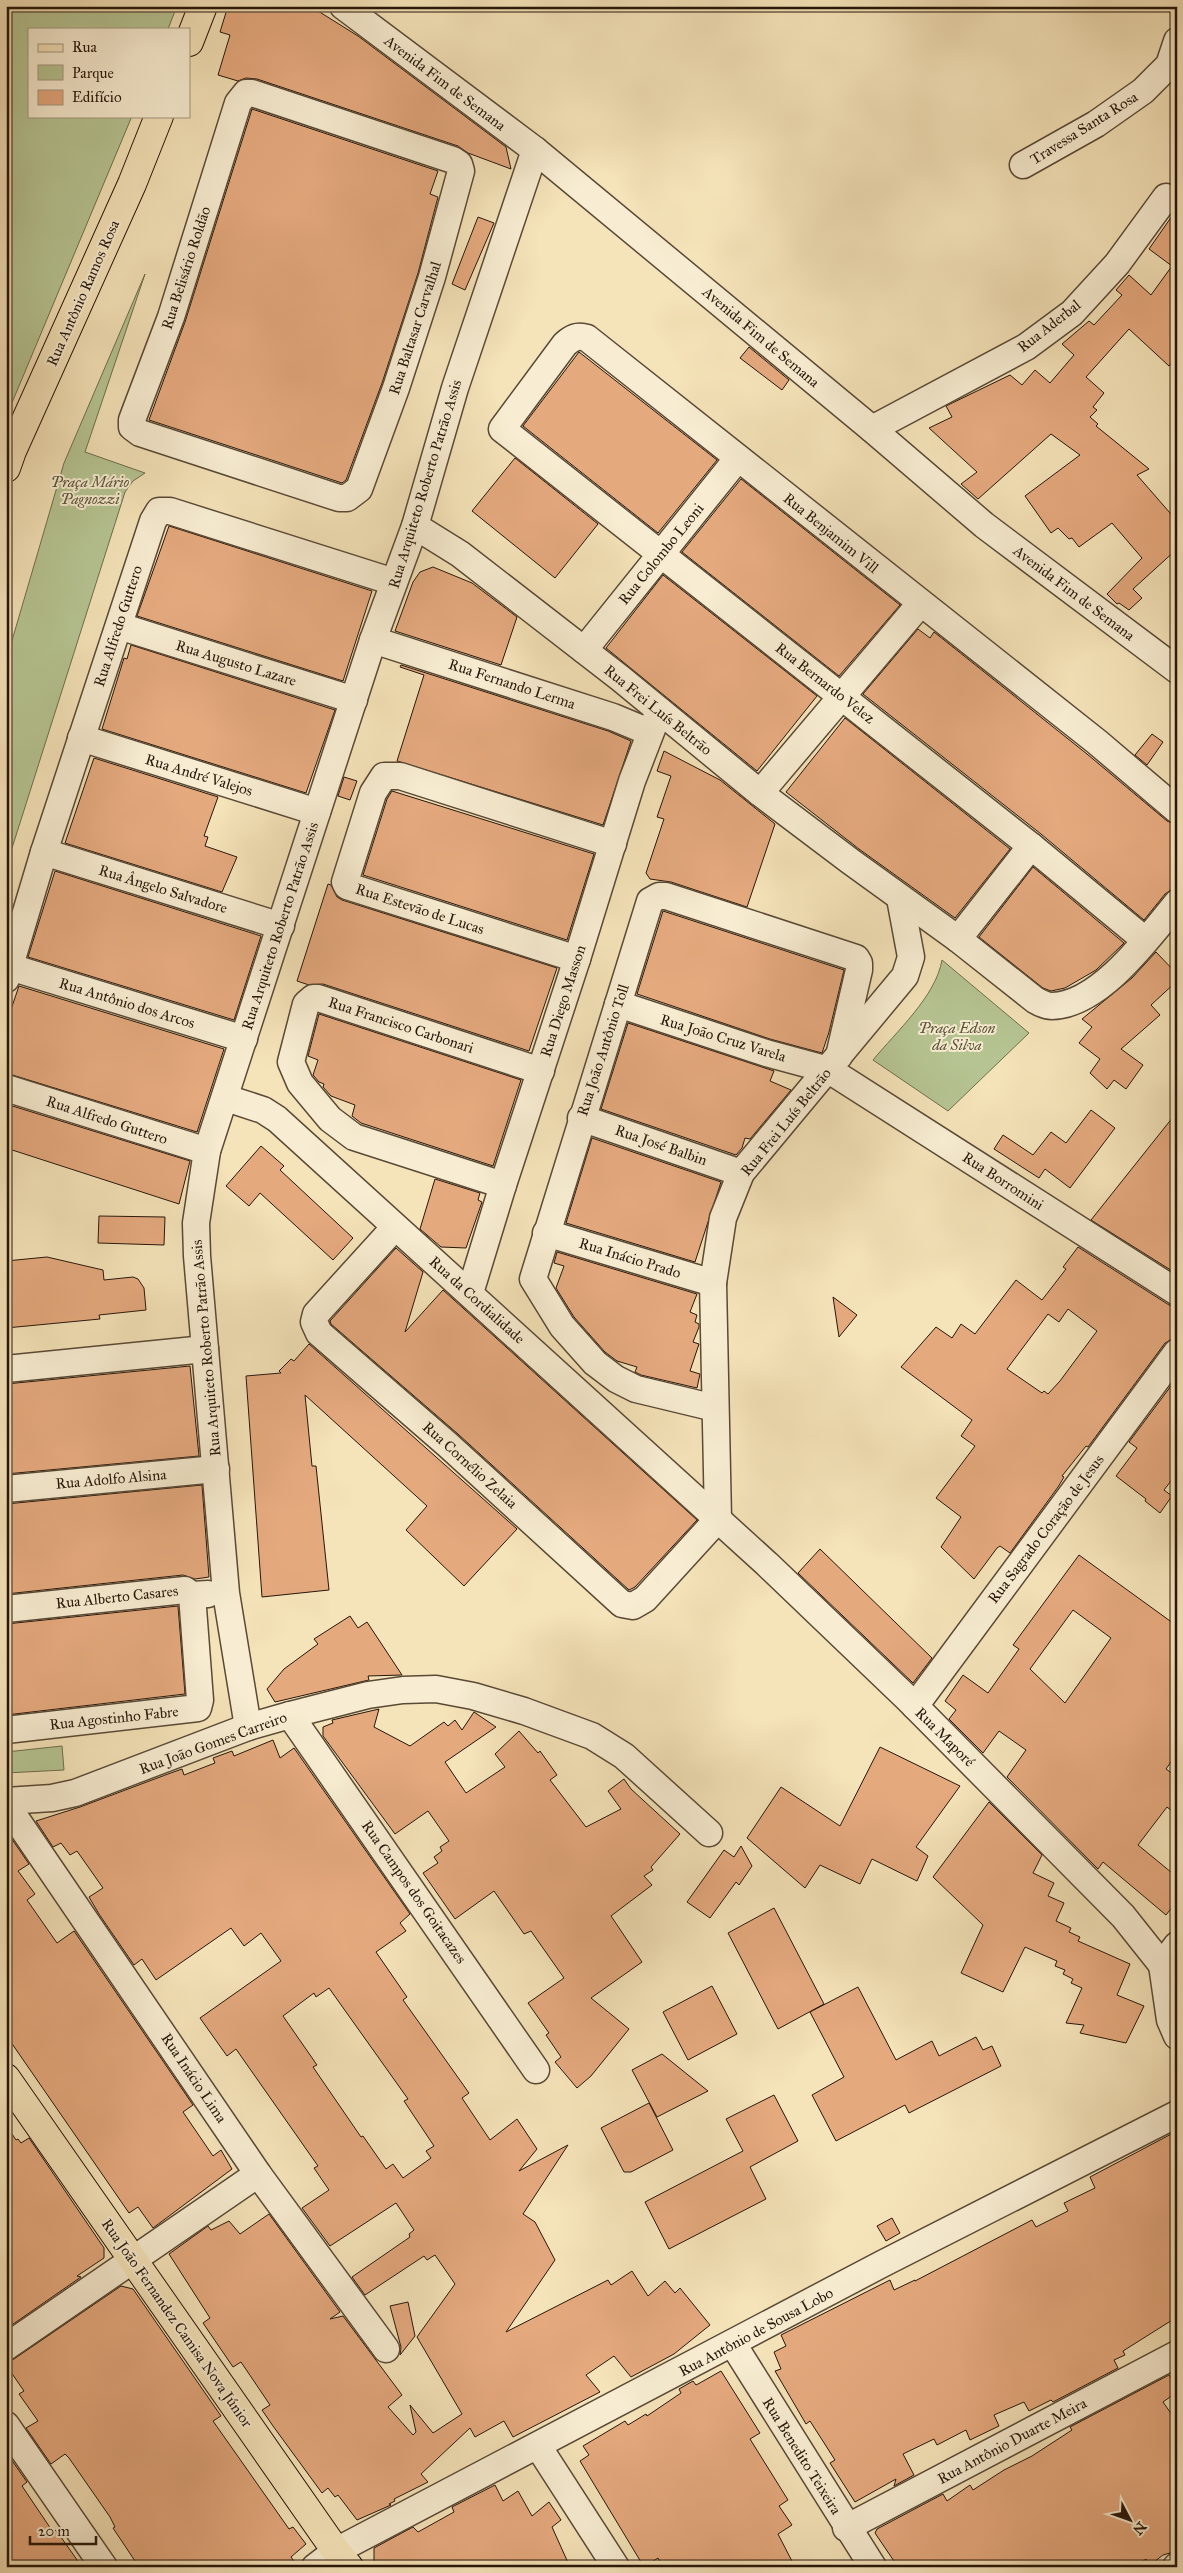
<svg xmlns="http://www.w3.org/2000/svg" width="1183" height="2573" viewBox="0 0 1183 2573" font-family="'IM FELL Great Primer',serif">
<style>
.green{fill:#b6c593;stroke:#6e6e4e}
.building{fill:#e5a97e;stroke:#26160a;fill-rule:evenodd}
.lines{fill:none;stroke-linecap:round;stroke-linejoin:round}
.minor-casing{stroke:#5a4936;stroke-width:29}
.major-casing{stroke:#26160a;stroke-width:30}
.minor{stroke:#f8edd2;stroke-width:26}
.major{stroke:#f5e3b9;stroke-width:28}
.labels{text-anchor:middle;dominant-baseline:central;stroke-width:4;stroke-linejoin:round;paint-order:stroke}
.street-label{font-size:15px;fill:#26160a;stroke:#f8edd2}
.park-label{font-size:15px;font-style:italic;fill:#58533a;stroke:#f8edd2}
</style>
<rect width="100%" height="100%" fill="#f5e3b9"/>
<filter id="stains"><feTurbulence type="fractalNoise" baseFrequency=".004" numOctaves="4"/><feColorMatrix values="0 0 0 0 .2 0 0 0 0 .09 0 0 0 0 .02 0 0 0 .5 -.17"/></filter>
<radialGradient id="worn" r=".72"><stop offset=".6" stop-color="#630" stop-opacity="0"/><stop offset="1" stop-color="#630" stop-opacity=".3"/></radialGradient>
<g class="green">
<polygon points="6,6 177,6 168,29 29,29 29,116 132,116 6,417"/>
<polygon points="145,274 85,452 145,473 133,481 125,492 6,867 6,661 64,463"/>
<path d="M 942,960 L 1029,1033 L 948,1111 L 873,1060 C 896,1032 936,996 942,960 Z"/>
<polygon points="62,1746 64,1770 6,1773 6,1752"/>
</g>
<g class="building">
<polygon points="228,6 310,6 358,36 506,147 511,169 468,153 458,146 257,79 246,78 238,81 218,75 230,35 220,32"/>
<polygon points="252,109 438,171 430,194 438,197 418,273 382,383 346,480 342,483 149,420 185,322"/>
<polygon points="1172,216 1177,217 1177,357 1169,366 1129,329 1086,377 1104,393 1093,407 1097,410 1090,417 1098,424 1096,426 1149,469 1137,475 1177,521 1177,549 1133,589 1142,598 1129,610 1119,603 1117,604 1107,594 1142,558 1112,523 1079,547 1072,538 1069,539 1058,528 1051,533 1025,496 1080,455 1051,434 978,499 961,484 977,472 929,428 952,417 946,406 1010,375 1022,385 1035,370 1050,383 1074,355 1062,344 1089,321 1094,325 1122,295 1116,290 1129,275 1151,295 1172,266 1149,249"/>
<polygon points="478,217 494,223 465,290 452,284"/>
<polygon points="749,347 789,380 782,390 740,358"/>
<polygon points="579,352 717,460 658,533 523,426"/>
<polygon points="515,458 598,524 555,578 472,511"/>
<polygon points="741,479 900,605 839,676 682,552"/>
<polygon points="169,526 372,591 343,681 137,616"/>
<polygon points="433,567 472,583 517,617 501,665 395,631 413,582 420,572"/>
<polygon points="663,575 817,696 757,771 606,648"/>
<polygon points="918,629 930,638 934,632 1087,754 1167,821 1177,825 1177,886 1165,894 1144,920 1041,834 863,694"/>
<polygon points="131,645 335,710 306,793 102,729 124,658 127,659"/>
<polygon points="401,665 608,731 631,741 603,825 397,761 424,675 400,667"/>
<polygon points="845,718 1010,849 955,918 859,849 786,792"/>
<polygon points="1152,734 1163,742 1147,765 1135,755"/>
<polygon points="664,751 720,780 775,824 747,907 671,882 650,879 646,873 664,819 657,817 671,776 657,771"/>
<polygon points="94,758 218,797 204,836 208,837 205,846 237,857 222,892 65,843"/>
<polygon points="344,777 357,781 350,800 338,796"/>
<polygon points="392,791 594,854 567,940 363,875 387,799"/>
<polygon points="1033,867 1124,943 1096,970 1065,988 1051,991 1043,988 979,937"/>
<polygon points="55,871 261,936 234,1020 28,957"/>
<polygon points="328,884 331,885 337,897 342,900 557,968 529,1051 323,984 309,985 297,981"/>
<polygon points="663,911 844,970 829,1032 822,1053 770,1039 637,994"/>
<polygon points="1156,952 1177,974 1177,981 1151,1005 1160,1015 1121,1049 1143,1065 1126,1089 1114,1080 1107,1089 1090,1073 1100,1059 1079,1043 1092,1027 1082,1019 1132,978"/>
<polygon points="19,986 224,1049 197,1132 6,1073 6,1024"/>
<polygon points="319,1014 521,1080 493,1166 361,1123 352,1116 355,1105 331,1096 323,1087 324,1084 319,1082 313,1075 318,1060 308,1056"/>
<polygon points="628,1023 774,1071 770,1081 791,1090 750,1139 745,1138 742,1148 736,1155 601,1109"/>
<polygon points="6,1104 190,1161 179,1204 6,1148"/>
<polygon points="1091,1110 1115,1128 1070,1188 1045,1169 1039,1178 994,1149 1003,1135 1033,1155 1051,1132 1066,1143"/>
<polygon points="1177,1112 1177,1274 1091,1220"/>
<polygon points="592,1138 721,1182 695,1262 566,1223"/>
<polygon points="261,1146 284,1166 280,1170 353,1238 333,1260 260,1193 249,1206 226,1186"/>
<polygon points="435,1179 480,1193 478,1200 482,1202 466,1248 441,1247 420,1229"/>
<polygon points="99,1216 165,1217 164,1245 98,1243"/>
<path d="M 1078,1247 L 1169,1305 L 1177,1307 L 1177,1337 L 1165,1343 L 1088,1447 L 1086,1446 L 1062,1476 L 1064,1477 L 1058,1487 L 1010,1553 L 1000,1546 L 997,1548 L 974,1579 L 941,1547 L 961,1517 L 936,1498 L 975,1446 L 961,1436 L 972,1420 L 901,1367 L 936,1327 L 952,1338 L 961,1324 L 975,1334 L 1016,1280 L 1042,1300 L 1066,1269 L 1063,1267 ZM 1068,1309 L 1097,1331 L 1060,1381 L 1048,1394 L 1044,1391 L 1042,1393 L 1007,1369 L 1048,1314 L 1059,1322 Z"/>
<polygon points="396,1248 423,1272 405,1332 443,1290 697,1520 635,1587 629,1590 458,1434 331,1324 330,1321"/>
<polygon points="557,1252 697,1294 690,1312 697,1315 695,1322 699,1324 699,1327 693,1342 699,1344 690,1371 700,1374 697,1388 641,1375 635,1372 637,1367 617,1361 605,1352 574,1317 556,1288 564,1266 554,1263"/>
<polygon points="47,1257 103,1270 104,1280 133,1277 138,1279 144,1288 146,1310 99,1315 100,1319 6,1328 6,1261"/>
<polygon points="833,1297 857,1315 839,1337"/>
<polygon points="309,1344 517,1529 464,1586 406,1530 427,1506 305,1395 312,1466 316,1466 329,1590 262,1597 246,1376 281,1373 279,1371 291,1359 294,1361"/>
<polygon points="190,1366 199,1456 6,1474 6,1384"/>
<polygon points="1177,1378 1177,1473 1164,1490 1172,1496 1160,1513 1145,1501 1146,1499 1116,1476 1137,1448 1129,1442"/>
<polygon points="202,1485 209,1577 195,1579 183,1575 6,1594 6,1504"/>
<polygon points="820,1549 932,1658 913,1683 798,1573"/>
<path d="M 1079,1555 L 1177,1626 L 1177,1753 L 1166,1769 L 1177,1777 L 1177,1815 L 1167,1807 L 1138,1845 L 1177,1877 L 1177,1901 L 1166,1915 L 1103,1862 L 1098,1869 L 1007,1777 L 1026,1750 L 999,1731 L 983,1753 L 949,1719 L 956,1710 L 945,1701 L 963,1675 L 988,1693 L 1019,1649 L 1013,1645 ZM 1073,1610 L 1111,1638 L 1065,1703 L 1030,1669 Z"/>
<polygon points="178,1606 185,1694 6,1715 6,1624"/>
<polygon points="350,1616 358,1628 367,1622 402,1675 368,1676 369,1680 275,1702 267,1689 284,1669 318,1644 314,1639"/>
<polygon points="379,1709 374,1727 410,1746 444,1722 448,1726 455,1720 462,1730 474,1712 496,1727 445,1762 466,1793 505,1767 495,1754 519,1731 538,1753 540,1751 557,1775 550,1780 586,1827 621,1809 608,1791 624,1779 631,1789 680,1834 651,1867 653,1870 644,1876 652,1885 611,1916 642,1962 591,1998 629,2029 591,2076 577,2088 555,2062 561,2057 546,2035 549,2033 528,2003 564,1978 531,1931 524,1934 494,1891 455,1919 423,1873 438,1863 434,1857 442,1851 440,1847 449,1841 428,1811 395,1834 323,1736 323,1727 333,1723 332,1720"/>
<path d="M 273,1740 L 280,1758 L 294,1748 L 410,1914 L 400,1923 L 406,1931 L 376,1952 L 407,1997 L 403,2000 L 469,2093 L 462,2098 L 490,2140 L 517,2119 L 537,2149 L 519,2171 L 568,2145 L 523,2214 L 535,2222 L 555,2260 L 506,2332 L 608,2280 L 611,2285 L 632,2271 L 648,2296 L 665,2281 L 675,2293 L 680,2288 L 710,2325 L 674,2354 L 631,2377 L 614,2356 L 586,2375 L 600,2392 L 513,2437 L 504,2421 L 475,2437 L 470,2428 L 421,2474 L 428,2482 L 394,2499 L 395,2501 L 389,2504 L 391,2505 L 357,2520 L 338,2495 L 335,2497 L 328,2488 L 322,2493 L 273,2426 L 262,2410 L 270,2405 L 241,2362 L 233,2367 L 203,2323 L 210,2318 L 169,2254 L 208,2226 L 211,2230 L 229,2221 L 240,2234 L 269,2214 L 340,2312 L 330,2319 L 343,2316 L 402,2395 L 388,2407 L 413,2435 L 416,2432 L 410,2405 L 433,2433 L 462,2414 L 417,2337 L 455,2284 L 435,2255 L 427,2260 L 424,2256 L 365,2295 L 352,2277 L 410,2237 L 409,2234 L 414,2230 L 396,2203 L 330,2246 L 302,2208 L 329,2190 L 314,2168 L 318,2166 L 236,2049 L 227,2056 L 200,2018 L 281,1961 L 261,1933 L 244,1946 L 231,1928 L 156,1980 L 142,1959 L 134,1965 L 99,1914 L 89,1897 L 103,1888 L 77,1851 L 70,1855 L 61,1843 L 53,1847 L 36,1821 L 80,1807 L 168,1774 L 182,1769 L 184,1775 L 215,1763 L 213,1758 L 232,1751 L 234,1756 ZM 329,1988 L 408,2099 L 404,2101 L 434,2146 L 426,2151 L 431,2158 L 403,2178 L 393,2164 L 386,2169 L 363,2136 L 361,2137 L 313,2067 L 317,2065 L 283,2016 L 314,1993 L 316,1997 Z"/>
<polygon points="880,1747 960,1786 916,1847 928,1856 917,1881 872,1859 860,1884 820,1865 805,1888 747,1838 781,1787 840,1826"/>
<polygon points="989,1802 1042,1855 1033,1873 1054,1883 1048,1896 1064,1903 1056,1921 1071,1928 1069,1932 1080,1937 1078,1941 1130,1964 1117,1995 1144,2006 1126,2043 1080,2033 1084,2025 1066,2023 1082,1988 1071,1983 1073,1979 1063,1974 1065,1970 1055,1966 1057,1961 1025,1947 1003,1992 961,1973 983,1925 933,1877"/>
<polygon points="7,1832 29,1864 18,1871 35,1894 27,1900 57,1943 74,1931 193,2105 183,2112 213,2156 221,2150 232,2169 153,2228 138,2207 129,2213 6,2035"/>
<polygon points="741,1846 752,1866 739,1885 736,1882 710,1918 687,1902 724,1850 734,1857"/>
<polygon points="774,1908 824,2004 778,2029 728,1933"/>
<polygon points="712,1986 737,2034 688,2060 663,2012"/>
<polygon points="858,1987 896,2060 932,2041 939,2056 976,2037 983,2050 992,2046 1001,2066 909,2113 905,2105 836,2141 812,2095 844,2077 810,2012"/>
<polygon points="662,2054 708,2091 657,2117 632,2070"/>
<polygon points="774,2095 798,2141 750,2167 766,2199 669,2249 645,2202 743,2151 726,2119"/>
<polygon points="649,2103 673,2150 631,2172 624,2172 601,2128"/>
<polygon points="6,2125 16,2140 18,2139 21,2143 29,2138 104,2248 104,2258 77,2276 81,2277 6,2329"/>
<polygon points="1177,2131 1177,2317 1123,2351 1125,2355 1114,2360 1118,2368 1053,2402 1051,2400 1029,2411 1024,2402 994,2415 999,2426 970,2440 966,2430 937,2445 934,2439 903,2454 914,2475 894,2486 896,2479 855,2502 830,2463 835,2460 810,2421 806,2424 775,2371 781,2369 774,2352 786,2346 781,2335 890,2280 894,2290 915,2280 915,2281 1032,2220 1036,2227 1068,2211 1064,2203 1095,2188 1090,2177"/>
<polygon points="892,2218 900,2233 886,2241 877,2226"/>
<polygon points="121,2286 133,2289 221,2416 213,2421 289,2529 293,2527 306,2544 291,2557 298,2567 139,2567 113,2528 115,2527 110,2517 69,2458 65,2454 51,2464 26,2428 38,2421 19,2394 24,2391 6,2365 6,2362 14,2359"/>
<polygon points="408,2302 415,2336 400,2355 401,2347 390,2306"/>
<polygon points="721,2371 760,2433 750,2439 788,2500 779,2506 792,2525 778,2534 795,2567 663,2567 658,2558 644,2567 580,2461 589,2455 583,2446 625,2421 628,2425 646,2414 647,2416 681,2393 679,2389 693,2381 696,2385 698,2384"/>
<polygon points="1169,2375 1177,2386 1177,2392 1163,2402 1177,2422 1177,2551 1163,2555 1150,2565 1146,2559 1135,2567 898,2567 875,2533 877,2529 943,2494 947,2501 970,2485 973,2490 1004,2470 1032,2456 1072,2430 1070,2427"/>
<polygon points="6,2452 27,2482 22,2486 53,2532 56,2530 82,2567 6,2567"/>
<polygon points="495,2485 503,2501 518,2491 532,2516 549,2502 561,2520 552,2527 570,2567 379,2567 374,2561 374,2548 413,2527 418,2532 454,2512 452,2507"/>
</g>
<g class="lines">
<defs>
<g id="minor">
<polyline points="343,6 535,150 872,429 984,525 1177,670"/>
<polygon points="246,93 252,93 453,160 459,164 461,171 432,277 396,388 359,489 347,498 339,498 140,433 132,427 132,420 171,317 238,103"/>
<polyline points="1023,165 1096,124 1143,91 1169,65 1177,41"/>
<polyline points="872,429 1026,347 1072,313 1117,264 1166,197 1177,202"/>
<path d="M 415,526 L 460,554 L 620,678 L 760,793 L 850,861 L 958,939 L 1035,1000 C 1040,1003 1046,1006 1052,1006 C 1100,1005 1149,937 1177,903"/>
<polyline points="119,626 354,700"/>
<polyline points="373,640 613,717 649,732"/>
<polyline points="584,650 738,458"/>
<polyline points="81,738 317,812"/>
<polyline points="760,793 920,604"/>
<polyline points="44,852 281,926"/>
<polyline points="958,939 1031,846"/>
<path d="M 1145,940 L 1031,846 L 502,429 L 565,344 C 572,338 577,335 587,338 L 1097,742 L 1177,810"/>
<polyline points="577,959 347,886 345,882 373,793 384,776 400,776 613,844"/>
<polyline points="10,967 244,1039"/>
<polyline points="6,979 44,852 153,521 159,511 170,511 394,582"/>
<polyline points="618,1004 766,1053 829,1070 1177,1292"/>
<polyline points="6,1088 207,1151"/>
<polyline points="226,1098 263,1110 277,1119 767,1564 908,1699 1123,1916 1162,1965"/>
<polyline points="581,1118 741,1173"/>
<polyline points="503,1185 354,1137 330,1119 300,1083 291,1062 306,1004 313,998 318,998 541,1071"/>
<polyline points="395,1227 316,1314 314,1322 319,1333 448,1445 622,1604 633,1606 645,1599 718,1519"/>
<polyline points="546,1233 713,1283"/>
<polyline points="470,1293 503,1185 577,959 632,781 659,711"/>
<polyline points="6,1369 205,1349"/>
<polyline points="715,1408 636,1389 616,1379 595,1363 562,1326 533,1279 650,901 659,896 666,896 856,958 859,963 859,970 839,1056"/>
<polyline points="6,1489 216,1469"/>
<polyline points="718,1519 713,1283 723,1218 741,1173 905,976 911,957 900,898"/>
<polyline points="6,1609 185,1590 192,1595 208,1594"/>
<polyline points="915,1706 1177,1352"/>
<polyline points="290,1715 536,2070"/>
<polyline points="248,1727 226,1593 197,1256 196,1223 207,1151 373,640 415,526 455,388 535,150"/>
<polyline points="6,1730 198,1708 200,1700 192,1595"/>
<polyline points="6,1801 52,1798 75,1793 248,1727 290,1715 368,1695 403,1690 436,1689 473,1696 524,1711 592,1736 624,1756 709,1833"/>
<polyline points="6,1804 258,2174 386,2349"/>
<polyline points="1162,1965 1170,2020 1177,2036"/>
<polyline points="1162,1965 1177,1945"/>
<polyline points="733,2344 873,2567"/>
<polyline points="6,2347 258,2174"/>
<polyline points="6,2425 104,2567"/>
<polyline points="538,2446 616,2567"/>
<polyline points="846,2528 1177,2354"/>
<polyline points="315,2567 336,2551 882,2264 1177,2114"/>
<polyline points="1176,2567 1177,2566"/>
</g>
<g id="major">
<polyline points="189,42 203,6"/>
<polyline points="6,468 12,451 132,184 159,116"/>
<polyline points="6,2078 336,2551 349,2567"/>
</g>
</defs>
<use href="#minor" class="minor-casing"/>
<use href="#major" class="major-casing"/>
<use href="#minor" class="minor"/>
<use href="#major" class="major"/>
</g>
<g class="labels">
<g class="street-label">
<text transform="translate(445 83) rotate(37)">Avenida Fim de Semana</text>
<text transform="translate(1084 128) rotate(-32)">Travessa Santa Rosa</text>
<text transform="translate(186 268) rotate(-72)">Rua Belisário Roldão</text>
<text transform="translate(83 293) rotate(-66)">Rua Antônio Ramos Rosa</text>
<text transform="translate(1049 326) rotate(-38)">Rua Aderbal</text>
<text transform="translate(415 328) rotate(-72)">Rua Baltasar Carvalhal</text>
<text transform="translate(761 337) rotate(40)">Avenida Fim de Semana</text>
<text transform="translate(425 484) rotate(-73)">Rua Arquiteto Roberto Patrão Assis</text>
<text transform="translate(831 533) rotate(39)">Rua Benjamim Vill</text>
<text transform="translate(661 554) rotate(-51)">Rua Colombo Leoni</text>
<text transform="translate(1074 593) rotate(37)">Avenida Fim de Semana</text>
<text transform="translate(118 626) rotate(-72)">Rua Alfredo Guttero</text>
<text transform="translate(236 663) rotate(17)">Rua Augusto Lazare</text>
<text transform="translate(825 683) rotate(38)">Rua Bernardo Velez</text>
<text transform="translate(512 684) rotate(18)">Rua Fernando Lerma</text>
<text transform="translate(658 710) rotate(39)">Rua Frei Luís Beltrão</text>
<text transform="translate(199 775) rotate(17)">Rua André Valejos</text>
<text transform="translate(163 889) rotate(17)">Rua Ângelo Salvadore</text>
<text transform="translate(420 909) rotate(18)">Rua Estevão de Lucas</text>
<text transform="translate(280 926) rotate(-72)">Rua Arquiteto Roberto Patrão Assis</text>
<text transform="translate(563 1001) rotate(-72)">Rua Diego Masson</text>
<text transform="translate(127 1003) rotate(17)">Rua Antônio dos Arcos</text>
<text transform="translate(401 1025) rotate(18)">Rua Francisco Carbonari</text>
<text transform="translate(723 1038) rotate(17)">Rua João Cruz Varela</text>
<text transform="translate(603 1050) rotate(-72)">Rua João Antônio Toll</text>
<text transform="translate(107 1120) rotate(18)">Rua Alfredo Guttero</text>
<text transform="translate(786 1122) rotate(-51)">Rua Frei Luís Beltrão</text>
<text transform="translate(661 1145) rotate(19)">Rua José Balbin</text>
<text transform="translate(1003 1181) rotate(33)">Rua Borromini</text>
<text transform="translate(630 1258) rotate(17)">Rua Inácio Prado</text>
<text transform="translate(477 1300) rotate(42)">Rua da Cordialidade</text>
<text transform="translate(206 1348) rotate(-95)">Rua Arquiteto Roberto Patrão Assis</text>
<text transform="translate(470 1465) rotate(42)">Rua Cornélio Zelaia</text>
<text transform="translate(111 1479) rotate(-5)">Rua Adolfo Alsina</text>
<text transform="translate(1046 1529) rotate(-53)">Rua Sagrado Coração de Jesus</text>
<text transform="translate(117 1597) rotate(-6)">Rua Alberto Casares</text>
<text transform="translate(114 1718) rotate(-6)">Rua Agostinho Fabre</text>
<text transform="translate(945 1737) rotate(45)">Rua Maporé</text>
<text transform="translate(213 1743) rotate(-20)">Rua João Gomes Carreiro</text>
<text transform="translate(414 1892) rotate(55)">Rua Campos dos Goitacazes</text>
<text transform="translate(194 2078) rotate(56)">Rua Inácio Lima</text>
<text transform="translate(177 2323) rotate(55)">Rua João Fernandez Camisa Nova Júnior</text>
<text transform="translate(756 2332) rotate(-28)">Rua Antônio de Sousa Lobo</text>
<text transform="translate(1012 2441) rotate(-28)">Rua Antônio Duarte Meira</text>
<text transform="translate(802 2456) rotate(58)">Rua Benedito Teixeira</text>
</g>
<g class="park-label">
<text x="90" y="482">Praça Mário<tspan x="90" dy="17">Pagnozzi</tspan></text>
<text x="957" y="1028">Praça Edson<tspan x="957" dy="17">da Silva</tspan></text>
</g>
</g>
<rect width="1183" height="2573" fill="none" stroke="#f5e3b9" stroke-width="25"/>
<rect x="8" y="8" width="1168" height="2558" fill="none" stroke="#26160a" stroke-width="2.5"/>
<rect x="12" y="12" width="1158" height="2548" fill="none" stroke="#26160a"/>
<rect x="28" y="28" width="162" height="90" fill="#f8edd2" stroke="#a49782"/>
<rect x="38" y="44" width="25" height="8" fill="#f5e3b9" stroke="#a49782"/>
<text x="72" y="52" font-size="15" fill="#26160a">Rua</text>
<rect x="38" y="65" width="25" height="15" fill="#b6c593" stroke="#a49782"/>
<text x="72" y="78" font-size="15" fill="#26160a">Parque</text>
<rect x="38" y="90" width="25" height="15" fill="#e5a97e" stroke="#a49782"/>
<text x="72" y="102" font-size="15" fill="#26160a">Edifício</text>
<g transform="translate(1130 2520) rotate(131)" stroke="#f8edd2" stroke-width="4" paint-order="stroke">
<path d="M0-4L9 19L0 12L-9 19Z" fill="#26160a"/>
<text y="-8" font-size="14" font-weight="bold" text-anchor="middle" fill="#26160a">N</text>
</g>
<path d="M30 2536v8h66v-8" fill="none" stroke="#26160a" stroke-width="2.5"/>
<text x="38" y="2536" font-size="15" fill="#26160a" stroke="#f8edd2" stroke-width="4" paint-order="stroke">20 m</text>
<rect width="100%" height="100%" filter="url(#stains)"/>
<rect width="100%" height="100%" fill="url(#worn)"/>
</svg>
